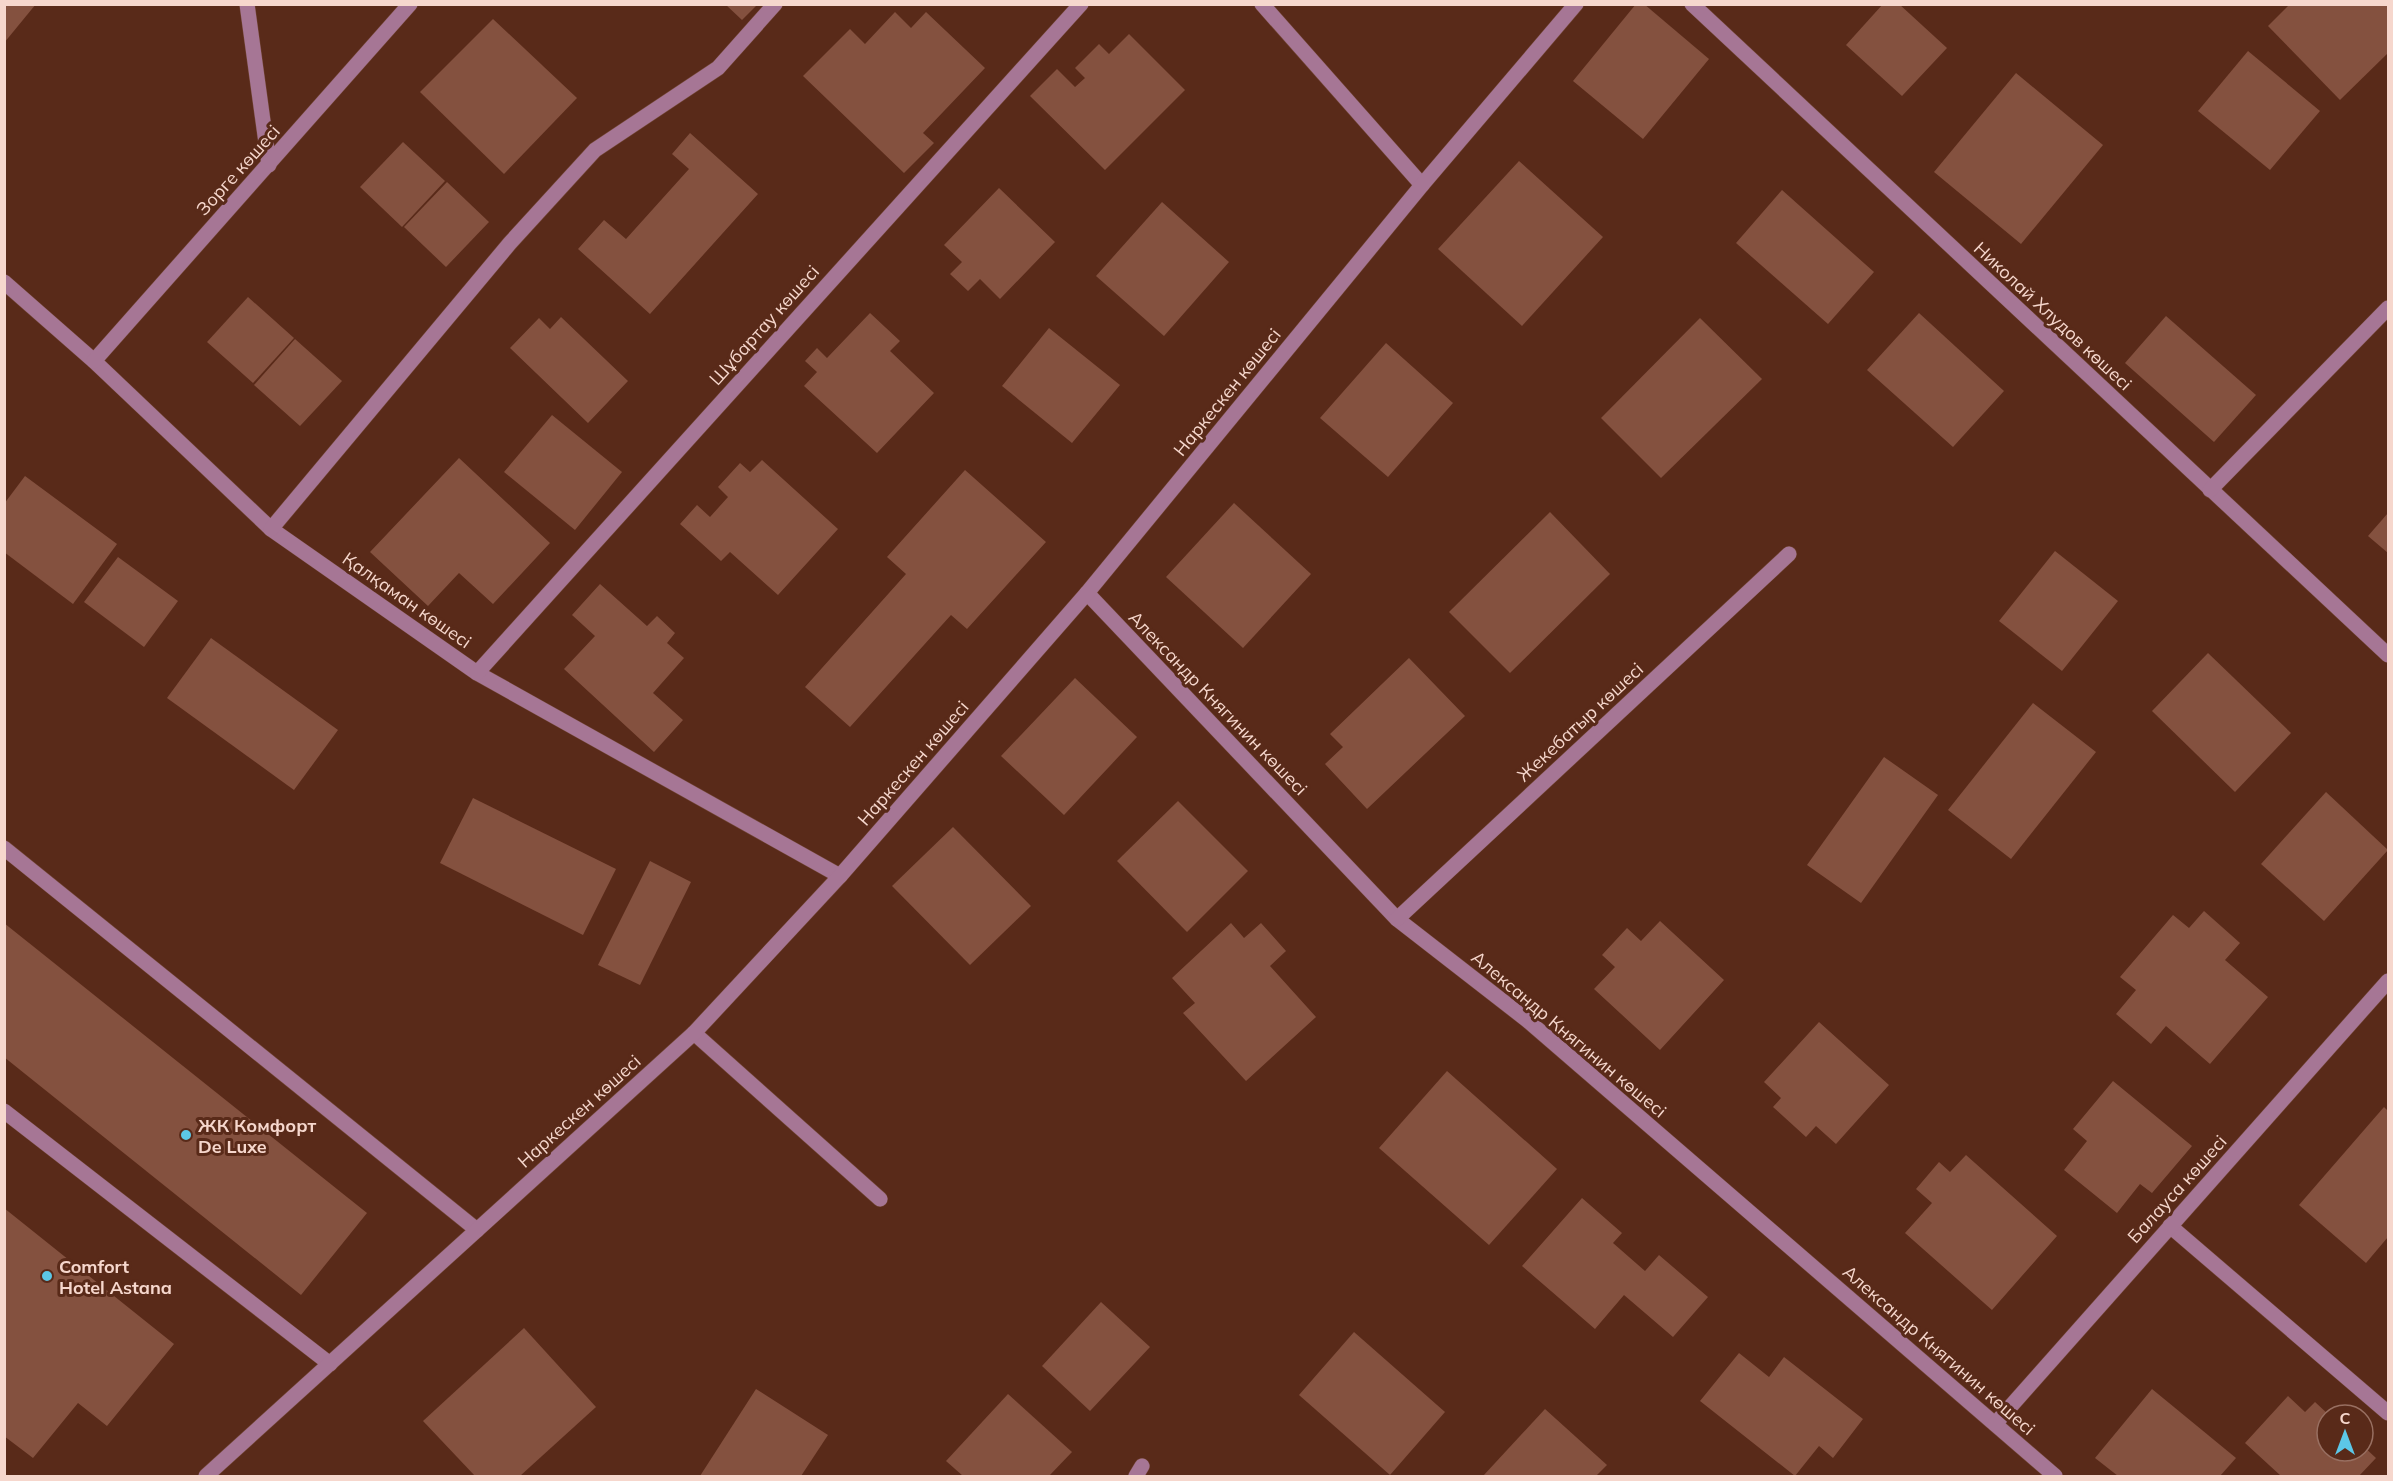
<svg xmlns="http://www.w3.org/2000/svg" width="2393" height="1481" viewBox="0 0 2393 1481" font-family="Mulish,sans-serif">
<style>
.building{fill:#84513f}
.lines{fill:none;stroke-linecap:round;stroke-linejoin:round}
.minor-casing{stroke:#724636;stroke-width:16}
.minor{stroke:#a67695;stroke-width:15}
.poi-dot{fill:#5cc7e7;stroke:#592a19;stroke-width:2}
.labels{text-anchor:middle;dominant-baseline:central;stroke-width:6;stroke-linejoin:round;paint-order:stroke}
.street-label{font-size:18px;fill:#f6d7cd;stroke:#592a19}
.poi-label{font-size:18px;font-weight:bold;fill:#f6d7cd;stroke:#592a19;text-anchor:start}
</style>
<rect width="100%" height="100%" fill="#592a19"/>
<g class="building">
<polygon points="4,4 36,4 4,43"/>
<polygon points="725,4 758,4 742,20"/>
<polygon points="1636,4 1644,4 1709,59 1643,139 1573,81"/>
<polygon points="1883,4 1899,4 1947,48 1902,96 1846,45"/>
<polygon points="2290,4 2388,4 2388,53 2340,100 2268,26"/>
<polygon points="895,12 911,28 926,12 985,68 923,133 934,143 904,173 803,76 850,29 865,44"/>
<polygon points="493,19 577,98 504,174 420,92"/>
<polygon points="1129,34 1185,90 1105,170 1030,96 1057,69 1075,87 1085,78 1075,68 1099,44 1109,54"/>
<polygon points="2248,51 2320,111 2270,170 2198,111"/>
<polygon points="2016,73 2103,145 2021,244 1934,172"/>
<polygon points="690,133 758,194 650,314 578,249 604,220 626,239 689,169 672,154"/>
<polygon points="403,142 445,181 402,227 360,187"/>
<polygon points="1519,161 1603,237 1522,326 1438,249"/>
<polygon points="447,182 489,222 446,267 404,227"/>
<polygon points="999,188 1055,242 1000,299 980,279 968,291 950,274 962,262 944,245"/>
<polygon points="1782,190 1874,272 1828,324 1736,243"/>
<polygon points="1162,202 1229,262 1164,336 1096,276"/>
<polygon points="248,297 294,338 253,383 207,342"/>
<polygon points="870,313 900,341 890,351 934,393 877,453 804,386 817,372 805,361 817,348 827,358"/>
<polygon points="1919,313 2004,391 1953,447 1867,370"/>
<polygon points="2166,316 2256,395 2214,442 2125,363"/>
<polygon points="561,317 628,381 588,423 510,348 539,318 550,329"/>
<polygon points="1700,318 1762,379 1661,478 1601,418"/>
<polygon points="1049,328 1120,385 1072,443 1002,386"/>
<polygon points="295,339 342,381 300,426 254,385"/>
<polygon points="1386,343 1453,403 1388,477 1320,418"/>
<polygon points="552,415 622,472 575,530 504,472"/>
<polygon points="459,458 550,543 493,604 459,573 428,606 370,552"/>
<polygon points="762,460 838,529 778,595 730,552 721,561 680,524 697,505 710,517 728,497 718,487 740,463 750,472"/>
<polygon points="965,470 1046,542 967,629 951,615 850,727 805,687 906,574 887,557"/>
<polygon points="25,476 117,544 73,604 4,552 4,504"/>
<polygon points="1234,503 1311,574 1243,648 1166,577"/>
<polygon points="1550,512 1610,574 1510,673 1449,612"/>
<polygon points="2388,513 2388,553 2368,536"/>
<polygon points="2055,551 2118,601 2062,671 1999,621"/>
<polygon points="118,557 178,601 144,647 84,602"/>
<polygon points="600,584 647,626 657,616 675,633 667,643 684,658 653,693 683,720 654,752 564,669 595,636 572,615"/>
<polygon points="211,638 338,730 294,790 167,698"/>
<polygon points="2208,653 2291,733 2235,792 2152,711"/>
<polygon points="1409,658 1465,716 1367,809 1325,764 1343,747 1330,734"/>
<polygon points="1075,678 1137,737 1064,815 1001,756"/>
<polygon points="2033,703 2096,752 2011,859 1948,810"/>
<polygon points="1884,757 1938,795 1861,903 1807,865"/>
<polygon points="2326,792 2388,850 2324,921 2261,864"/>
<polygon points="473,798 616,869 583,935 440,863"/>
<polygon points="1178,801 1248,871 1187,932 1117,861"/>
<polygon points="953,827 1031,906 970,965 892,886"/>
<polygon points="650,861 691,882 640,985 598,965"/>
<polygon points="2204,911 2240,943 2225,960 2268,997 2210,1064 2166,1026 2151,1044 2116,1014 2136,990 2120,977 2173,915 2189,928"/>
<polygon points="1660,921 1724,980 1660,1050 1594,989 1615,967 1602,955 1627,928 1641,941"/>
<polygon points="4,923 367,1213 301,1295 4,1057"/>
<polygon points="1231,923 1244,938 1261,923 1286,951 1270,966 1316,1017 1246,1081 1183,1013 1195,1003 1172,978"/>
<polygon points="1819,1022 1889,1085 1836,1144 1816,1126 1806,1137 1773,1107 1781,1098 1764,1082"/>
<polygon points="1447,1071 1557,1169 1489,1245 1379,1148"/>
<polygon points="2113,1081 2192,1146 2152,1193 2140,1184 2117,1213 2064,1170 2087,1141 2073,1129"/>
<polygon points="2384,1107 2388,1111 2388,1237 2366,1263 2299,1205"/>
<polygon points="1966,1155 2057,1236 1992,1310 1905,1233 1932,1203 1916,1189 1939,1162 1950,1172"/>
<polygon points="1582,1198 1622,1233 1613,1243 1645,1271 1659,1255 1708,1297 1673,1337 1624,1295 1595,1329 1522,1266"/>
<polygon points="4,1208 174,1344 107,1426 78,1403 33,1458 4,1436"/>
<polygon points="1101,1302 1150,1347 1090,1411 1042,1366"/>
<polygon points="524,1328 596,1407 520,1476 475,1476 423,1421"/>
<polygon points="1354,1332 1445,1412 1390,1475 1299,1395"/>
<polygon points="1739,1353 1769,1377 1784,1357 1863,1419 1833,1458 1819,1446 1795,1476 1700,1401"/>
<polygon points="756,1389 828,1435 801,1476 700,1476"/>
<polygon points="2152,1389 2236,1458 2220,1476 2118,1476 2095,1458"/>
<polygon points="1008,1394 1072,1452 1049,1476 963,1476 946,1461"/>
<polygon points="2288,1396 2305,1412 2315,1402 2329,1415 2327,1451 2363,1451 2363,1446 2376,1458 2359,1476 2281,1476 2245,1443"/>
<polygon points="1545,1409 1607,1465 1596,1476 1483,1476"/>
</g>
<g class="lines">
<defs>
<g id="minor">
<polyline points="247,4 269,165"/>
<polyline points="1262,4 1422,185"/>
<polyline points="1692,4 2388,655"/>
<polyline points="4,282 94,361 271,529 477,673 840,876"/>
<polyline points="94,361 410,4"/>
<polyline points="2210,490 2388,308"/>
<polyline points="271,529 510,243 595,150 718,68 775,4"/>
<polyline points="1087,593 1397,919 1527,1020 2055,1476"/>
<polyline points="477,673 1081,4"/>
<polyline points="4,848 477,1230"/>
<polyline points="1397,919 1789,554"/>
<polyline points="694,1033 880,1199"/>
<polyline points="4,1111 330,1364"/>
<polyline points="2170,1226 2388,1413"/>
<polyline points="1995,1424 2388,981"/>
<polyline points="206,1476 694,1033 840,876 1087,593 1422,185 1576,4"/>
<polyline points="1136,1476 1142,1466"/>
</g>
</defs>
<use href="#minor" class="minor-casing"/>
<use href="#minor" class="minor"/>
</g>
<g class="poi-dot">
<circle cx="186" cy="1135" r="6"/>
<circle cx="47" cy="1276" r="6"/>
</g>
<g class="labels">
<g class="street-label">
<text transform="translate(238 170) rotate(-48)">Зорге көшесі</text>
<text transform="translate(2053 316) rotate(43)">Николай Хлудов көшесі</text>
<text transform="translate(764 325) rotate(-48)">Шұбартау көшесі</text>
<text transform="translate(1227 392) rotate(-51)">Наркескен көшесі</text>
<text transform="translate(407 600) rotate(35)">Қалқаман көшесі</text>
<text transform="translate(1218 703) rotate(46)">Александр Княгинин көшесі</text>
<text transform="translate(1580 722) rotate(-43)">Жекебатыр көшесі</text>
<text transform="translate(913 763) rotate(-49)">Наркескен көшесі</text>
<text transform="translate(1569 1034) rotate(40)">Александр Княгинин көшесі</text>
<text transform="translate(579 1111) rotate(-42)">Наркескен көшесі</text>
<text transform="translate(2177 1189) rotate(-48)">Балауса көшесі</text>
<text transform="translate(1939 1350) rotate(41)">Александр Княгинин көшесі</text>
</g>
<g class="poi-label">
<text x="198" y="1125">ЖК Комфорт<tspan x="198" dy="21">De Luxe</tspan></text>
<text x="59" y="1266">Comfort<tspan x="59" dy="21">Hotel Astana</tspan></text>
</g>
</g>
<rect width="2393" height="1481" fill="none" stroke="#f6d7cd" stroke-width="12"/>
<g transform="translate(2345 1433)"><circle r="28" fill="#592a19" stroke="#986f61" stroke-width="1.5"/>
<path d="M0-4.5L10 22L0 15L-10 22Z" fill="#5cc7e7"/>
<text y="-9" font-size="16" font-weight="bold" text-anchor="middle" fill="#f6d7cd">С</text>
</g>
</svg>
